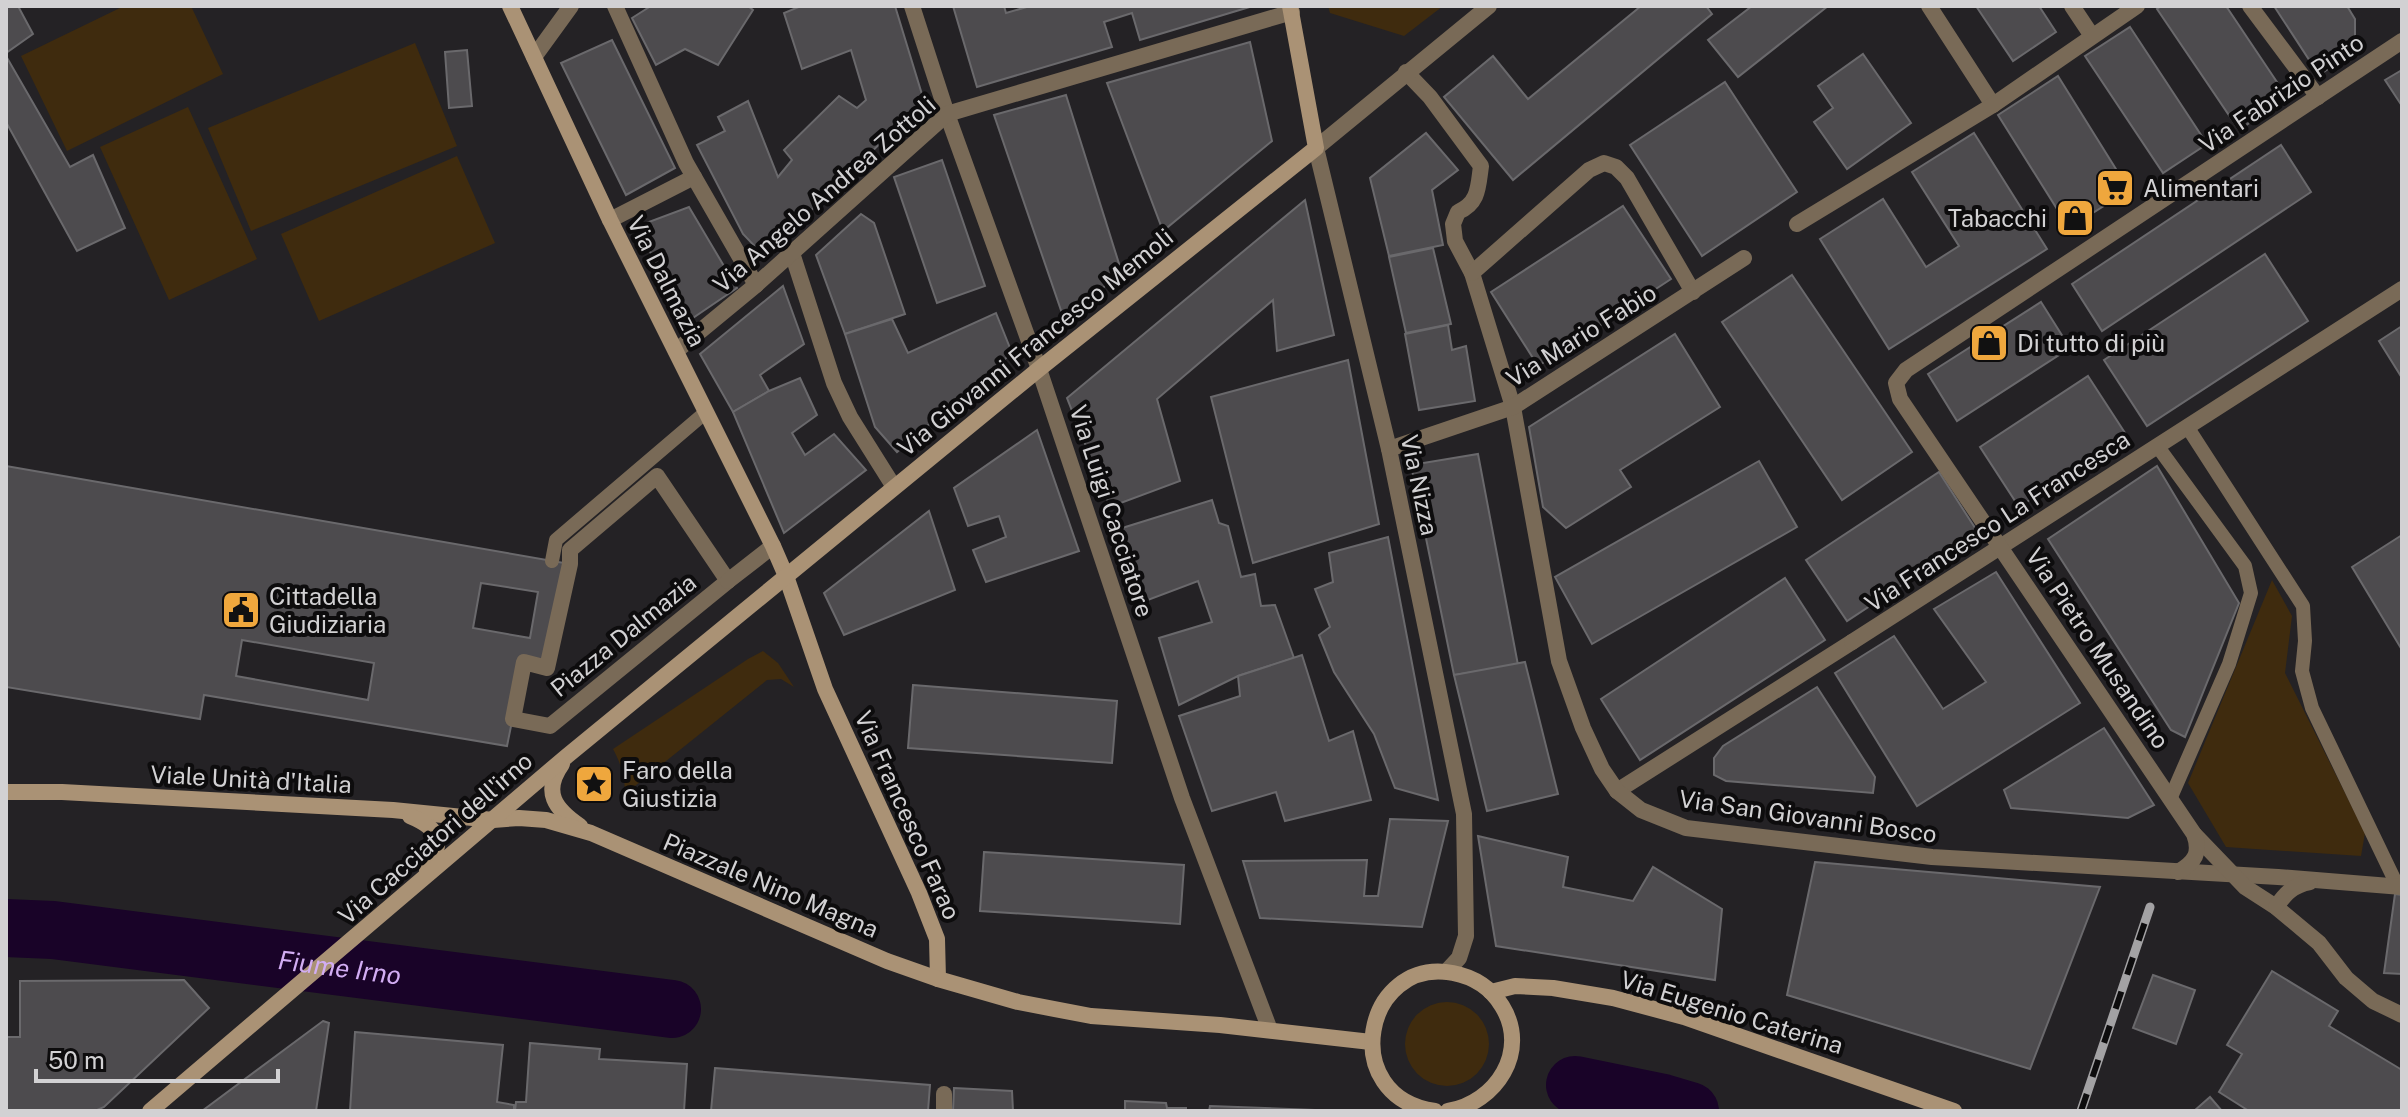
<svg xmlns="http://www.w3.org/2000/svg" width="2408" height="1117" viewBox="0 0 2408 1117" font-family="'Public Sans',sans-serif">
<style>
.green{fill:#3f2b0e}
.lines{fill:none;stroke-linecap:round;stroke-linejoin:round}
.river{stroke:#190328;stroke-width:58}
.building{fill:#4d4b4e;stroke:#6a696c;stroke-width:2;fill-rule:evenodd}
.service{stroke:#796a57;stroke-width:14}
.pedestrian{stroke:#796a57;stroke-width:16}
.minor{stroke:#796a57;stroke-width:16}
.tertiary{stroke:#796a57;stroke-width:16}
.secondary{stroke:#aa9275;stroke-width:16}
.rail-casing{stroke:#a3a2a4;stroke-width:9}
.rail{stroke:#0d0c0d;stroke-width:6;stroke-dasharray:18;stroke-linecap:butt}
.labels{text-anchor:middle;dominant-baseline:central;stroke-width:8;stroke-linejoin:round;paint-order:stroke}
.street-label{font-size:24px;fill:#d2d1d3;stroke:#0d0c0d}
.poi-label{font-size:24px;fill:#d2d1d3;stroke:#0d0c0d;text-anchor:start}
.water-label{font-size:26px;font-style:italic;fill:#d2adf3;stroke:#0d0c0d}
</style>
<rect width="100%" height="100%" fill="#242225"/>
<g class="green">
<polygon points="124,6 191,6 223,74 67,151 21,56"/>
<polygon points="1328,6 1443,6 1404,36 1330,13"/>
<polygon points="415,43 457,146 251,231 208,128"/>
<polygon points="188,107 257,259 169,300 100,147"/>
<polygon points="457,156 495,243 319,321 281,234"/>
<polygon points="2272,580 2292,616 2285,673 2365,833 2361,856 2226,847 2188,783"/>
<path d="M 763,651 L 778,663 L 794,687 L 781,679 L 767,680 L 625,794 C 625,777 621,764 613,749 L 748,659 Z"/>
<circle cx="1447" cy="1044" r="42"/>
</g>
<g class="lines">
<g class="river">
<path id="s1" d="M 6,928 L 53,930 C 260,956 466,984 672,1009"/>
<polyline points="1575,1085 1663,1103 1690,1111"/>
</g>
</g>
<g class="building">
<polygon points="6,6 18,6 33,34 6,53"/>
<polygon points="651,6 748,6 753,10 718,65 685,49 656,65 632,18"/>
<polygon points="801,6 895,6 924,101 764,256 743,234 697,145 725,131 718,117 748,101 778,177 792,160 784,150 839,96 857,108 866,100 851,50 802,69 784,13"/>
<polygon points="953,6 1004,6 1006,13 1030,6 1253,6 1140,40 1132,13 1104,22 1112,47 977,87"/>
<polygon points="1641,6 1706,6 1712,14 1513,180 1444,97 1493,56 1528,99"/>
<polygon points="1752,6 1828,6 1738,77 1708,40"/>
<polygon points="1976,6 2039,6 2056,32 2013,61"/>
<polygon points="2161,6 2226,6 2287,97 2239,130 2157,9"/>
<polygon points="2274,6 2347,6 2355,19 2355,51 2319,75"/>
<polygon points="2130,27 2207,144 2163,173 2085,56"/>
<polygon points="612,40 675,168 626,195 561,63"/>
<polygon points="1250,42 1272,141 1163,231 1107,83"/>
<polygon points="467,50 472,106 449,108 445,52"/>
<polygon points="1863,54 1911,123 1847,169 1814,122 1833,108 1818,86"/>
<polygon points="6,56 70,167 93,155 125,228 77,251 6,122"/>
<polygon points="2402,70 2402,106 2385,80"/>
<polygon points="2058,76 2129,190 2069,228 1998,115"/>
<polygon points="1725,82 1797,192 1702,256 1630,145"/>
<polygon points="1066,95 1121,270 1066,325 994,115"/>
<polygon points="1426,133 1458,170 1432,190 1443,245 1389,256 1370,178"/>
<polygon points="1974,133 2047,249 1889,349 1820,239 1883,199 1926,267 1959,246 1912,172"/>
<polygon points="2281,145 2311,192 2102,331 2072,284"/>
<polygon points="942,160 985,286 937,303 894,177"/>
<polygon points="1305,200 1334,335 1277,351 1273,300 1157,399 1180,481 1110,507 1067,398"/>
<polygon points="1623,206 1671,279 1538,366 1491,292"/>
<polygon points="689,207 737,288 684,324 638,226"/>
<polygon points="861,214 874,223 905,314 845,334 816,255"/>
<polygon points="1433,248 1451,324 1406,333 1389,257"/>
<polygon points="2265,254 2308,321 2147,426 2104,360"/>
<polygon points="1792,275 1912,452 1842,500 1722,322"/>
<polygon points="783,286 804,344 760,375 769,391 733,412 700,354"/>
<polygon points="2041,302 2070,348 1957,421 1928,374"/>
<polygon points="996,313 1012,353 897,452 875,427 845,334 892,319 908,353"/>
<polygon points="1448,325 1452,350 1466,346 1475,401 1419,410 1405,334"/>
<polygon points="2402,326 2402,378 2379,341"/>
<polygon points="1675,334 1720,407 1620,470 1631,487 1566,528 1543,507 1529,427"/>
<polygon points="1348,360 1379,524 1253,563 1211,397"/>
<polygon points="2088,376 2127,436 2019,507 1980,447"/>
<polygon points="800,378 817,415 792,433 805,455 834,434 866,470 784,533 733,412 769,391"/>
<polygon points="1037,430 1079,551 986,582 973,550 1006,537 999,516 968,526 954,488"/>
<polygon points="1478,454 1518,665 1454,675 1411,465"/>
<polygon points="1759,461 1797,527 1592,644 1555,577"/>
<path d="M 6,466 L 570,564 L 547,668 L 524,662 L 507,746 L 204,695 L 200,719 L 6,687 ZM 481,583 L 538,592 L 530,638 L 473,628 ZM 242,640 L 374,663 L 368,700 L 236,676 Z"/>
<polygon points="2157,466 2239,603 2185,737 2171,730 2048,539"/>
<polygon points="1939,472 1979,534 1847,621 1806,560"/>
<polygon points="1212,500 1219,523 1228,526 1241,577 1255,574 1261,606 1275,605 1294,658 1238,676 1179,705 1159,638 1212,622 1198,581 1140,603 1119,529"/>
<polygon points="929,511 955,590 844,635 824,593"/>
<polygon points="2402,535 2402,650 2352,567"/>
<polygon points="1388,537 1438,800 1395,788 1374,734 1334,672 1319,635 1330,627 1315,589 1333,582 1329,553"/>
<polygon points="1996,572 2080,703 1917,806 1835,673 1894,636 1943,709 1986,682 1934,609"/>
<polygon points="1785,578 1825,640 1640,760 1601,699"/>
<polygon points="1302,655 1329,741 1353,731 1371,800 1285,821 1276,792 1212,811 1179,716 1240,696 1238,676"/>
<polygon points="1525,662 1558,794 1487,811 1454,675"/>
<polygon points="913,685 1117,701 1112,763 908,748"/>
<polygon points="1817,687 1875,777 1873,793 1726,781 1714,775 1714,758 1723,746"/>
<polygon points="2104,728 2154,805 2128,818 2011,808 2004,790"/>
<polygon points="1390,819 1448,821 1422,927 1260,918 1243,861 1367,860 1364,896 1378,896"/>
<polygon points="1478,836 1568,857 1563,887 1633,901 1653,867 1722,909 1715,980 1496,946"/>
<polygon points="984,852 1184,865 1180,924 980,911"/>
<polygon points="1815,862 2100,887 2030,1069 1787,995"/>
<polygon points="2395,894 2402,895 2402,974 2384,973"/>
<polygon points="2272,971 2338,1011 2329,1026 2402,1070 2402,1111 2249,1111 2219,1092 2242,1054 2227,1045"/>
<polygon points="2153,975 2195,990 2176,1044 2133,1028"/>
<polygon points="184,980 209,1008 104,1107 95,1111 6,1111 6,1037 20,1037 20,981"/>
<polygon points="323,1021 329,1023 316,1111 202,1111"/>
<polygon points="355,1032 503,1045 497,1102 514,1105 514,1111 350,1111"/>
<polygon points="530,1043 600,1049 599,1059 687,1064 684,1111 515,1111 516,1102 526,1102"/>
<polygon points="715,1068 930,1085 928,1111 711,1111"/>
<polygon points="954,1088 1012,1091 1013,1111 953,1111"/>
<polygon points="2210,1097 2222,1111 2194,1111"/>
<polygon points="1125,1101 1166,1103 1167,1108 1186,1108 1186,1111 1125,1111"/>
<polygon points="1210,1106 1341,1111 1209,1111"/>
</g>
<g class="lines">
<g class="service">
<polyline points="2188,428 2303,606 2305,641 2302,671 2312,708 2398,887"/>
<polyline points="2158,447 2245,566 2251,593 2229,664 2171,797"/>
<polyline points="552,561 556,540 706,412"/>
</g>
<g class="pedestrian">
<polyline points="610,220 694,177"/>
<polygon points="657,476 728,581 550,726 513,719 524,662 547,668 570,564 570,550"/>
<polyline points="728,581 773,546"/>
<polyline points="1617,791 1852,642"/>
<polyline points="944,1111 944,1094"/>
</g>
<g class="minor">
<polyline points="615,6 686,163 756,285"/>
<polyline points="912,6 947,114 1039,369 1182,798 1270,1030"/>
<polyline points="1929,6 1993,105"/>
<polyline points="2072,6 2092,36"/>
<polyline points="2250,6 2318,97"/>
<polyline points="534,57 571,6"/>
<path d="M 1406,72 L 1430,97 L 1481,166 C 1478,187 1479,203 1458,212 L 1453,224 L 1455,241 L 1472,273 L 1513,407 L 1559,661 L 1583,728 L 1602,769 L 1617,791 L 1641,810 L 1686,828 L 1932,857 L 2278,877 L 2402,887"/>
<polyline points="1316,148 1389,449 1464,814 1466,936 1459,958 1446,972"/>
<polyline points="1797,224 1993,105 2137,6"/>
<polyline points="792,253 834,383 850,417 894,487"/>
<polyline points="1472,273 1589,170 1604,163 1616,167 1627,178 1693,292"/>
<polyline points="676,351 756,285 947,114 1292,12"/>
<polyline points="1389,449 1513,407 1744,258"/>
<polyline points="1852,642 2402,289"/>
<polyline points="2195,835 2245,887 2276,907 2319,943 2346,978 2373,1001 2402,1015"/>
<path d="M 2178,872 C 2195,862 2201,853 2194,834 L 1900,399 L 1896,383 L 1906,370 L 2402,41"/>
<path d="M 2276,907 C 2285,894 2293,885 2310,882"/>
</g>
<polyline class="tertiary" points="1316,148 1489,6"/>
<g class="secondary">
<polyline points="510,6 610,220 773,546 786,576 825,689 919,893 937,939 938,979"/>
<path d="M 562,764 C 542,792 555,809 580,826"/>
<polyline points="6,792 62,792 393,810 493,820 519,818 546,820 591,833 887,961 938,979 1018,1002 1091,1016 1220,1025 1371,1042"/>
<path d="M 410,816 C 441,829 444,842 427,871"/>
<polyline points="1491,992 1515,986 1553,988 1613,998 1684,1017 1954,1111"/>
<polyline points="150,1111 567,756 1039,369 1316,148 1290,6"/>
<path d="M 1435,1111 C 1336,1097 1364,956 1453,973 C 1474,977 1491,988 1502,1006 C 1530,1051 1496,1103 1448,1111"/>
</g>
<defs>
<polyline id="rail" points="2081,1111 2150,907"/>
</defs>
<use href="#rail" class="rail-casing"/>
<use href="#rail" class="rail"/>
</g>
<defs>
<symbol id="supermarket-square" viewBox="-11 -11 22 22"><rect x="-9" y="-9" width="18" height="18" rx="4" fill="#efa73d" stroke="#0d0c0d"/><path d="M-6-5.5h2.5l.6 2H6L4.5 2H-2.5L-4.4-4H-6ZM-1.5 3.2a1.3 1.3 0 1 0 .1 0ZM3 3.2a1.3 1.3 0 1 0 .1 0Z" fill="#111"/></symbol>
<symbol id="shop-square" viewBox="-11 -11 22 22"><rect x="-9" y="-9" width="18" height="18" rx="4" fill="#efa73d" stroke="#0d0c0d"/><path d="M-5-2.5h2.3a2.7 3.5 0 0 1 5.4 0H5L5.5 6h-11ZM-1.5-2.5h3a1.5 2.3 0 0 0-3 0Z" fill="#111"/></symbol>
<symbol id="civic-square" viewBox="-11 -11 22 22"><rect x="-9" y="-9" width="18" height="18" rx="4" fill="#efa73d" stroke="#0d0c0d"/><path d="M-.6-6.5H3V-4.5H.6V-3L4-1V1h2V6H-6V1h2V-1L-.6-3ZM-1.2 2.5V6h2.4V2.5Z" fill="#111"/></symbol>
<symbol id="sight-square" viewBox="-11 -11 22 22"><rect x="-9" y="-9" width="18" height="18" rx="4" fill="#efa73d" stroke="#0d0c0d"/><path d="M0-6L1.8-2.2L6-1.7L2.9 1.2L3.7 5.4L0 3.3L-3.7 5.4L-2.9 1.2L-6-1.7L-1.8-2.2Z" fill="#111"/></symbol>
</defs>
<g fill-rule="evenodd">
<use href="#supermarket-square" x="2093" y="166" width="44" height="44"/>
<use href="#shop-square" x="2053" y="196" width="44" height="44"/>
<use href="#shop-square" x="1967" y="321" width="44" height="44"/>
<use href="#civic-square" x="219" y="588" width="44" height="44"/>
<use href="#sight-square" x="572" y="762" width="44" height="44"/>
</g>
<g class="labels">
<g class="street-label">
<text transform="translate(2281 93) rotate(-34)">Via Fabrizio Pinto</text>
<text transform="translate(824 194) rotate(-41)">Via Angelo Andrea Zottoli</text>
<text transform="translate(667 281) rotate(63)">Via Dalmazia</text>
<text transform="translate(1581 335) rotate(-32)">Via Mario Fabio</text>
<text transform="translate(1035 342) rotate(-39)">Via Giovanni Francesco Memoli</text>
<text transform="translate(1420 485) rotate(78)">Via Nizza</text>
<text transform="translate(1112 511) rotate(72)">Via Luigi Cacciatore</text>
<text transform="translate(1997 521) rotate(-33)">Via Francesco La Francesca</text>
<text transform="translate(623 635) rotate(-39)">Piazza Dalmazia</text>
<text transform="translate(2098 648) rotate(56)">Via Pietro Musandino</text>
<text transform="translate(251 779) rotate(3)">Viale Unità d'Italia</text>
<text transform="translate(908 815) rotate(66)">Via Francesco Farao</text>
<text transform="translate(1808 816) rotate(8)">Via San Giovanni Bosco</text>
<text transform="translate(435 838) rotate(-41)">Via Cacciatori dell'irno</text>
<text transform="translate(771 885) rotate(23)">Piazzale Nino Magna</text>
<text transform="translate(1732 1012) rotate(17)">Via Eugenio Caterina</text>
</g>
<g class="poi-label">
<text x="2143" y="188">Alimentari</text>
<text x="2047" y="218" text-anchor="end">Tabacchi</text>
<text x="2017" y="343">Di tutto di più</text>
<text x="269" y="596">Cittadella<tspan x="269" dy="28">Giudiziaria</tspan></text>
<text x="622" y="770">Faro della<tspan x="622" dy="28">Giustizia</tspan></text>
</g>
<g class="water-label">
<text stroke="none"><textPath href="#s1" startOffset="336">Fiume Irno</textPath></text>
</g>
</g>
<rect width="2408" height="1117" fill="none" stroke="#d2d1d3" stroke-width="16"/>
<path d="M36 1069v12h242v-12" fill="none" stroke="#d2d1d3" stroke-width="4"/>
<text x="48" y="1069" font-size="24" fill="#d2d1d3" stroke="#0d0c0d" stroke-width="6" paint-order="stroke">50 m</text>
</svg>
